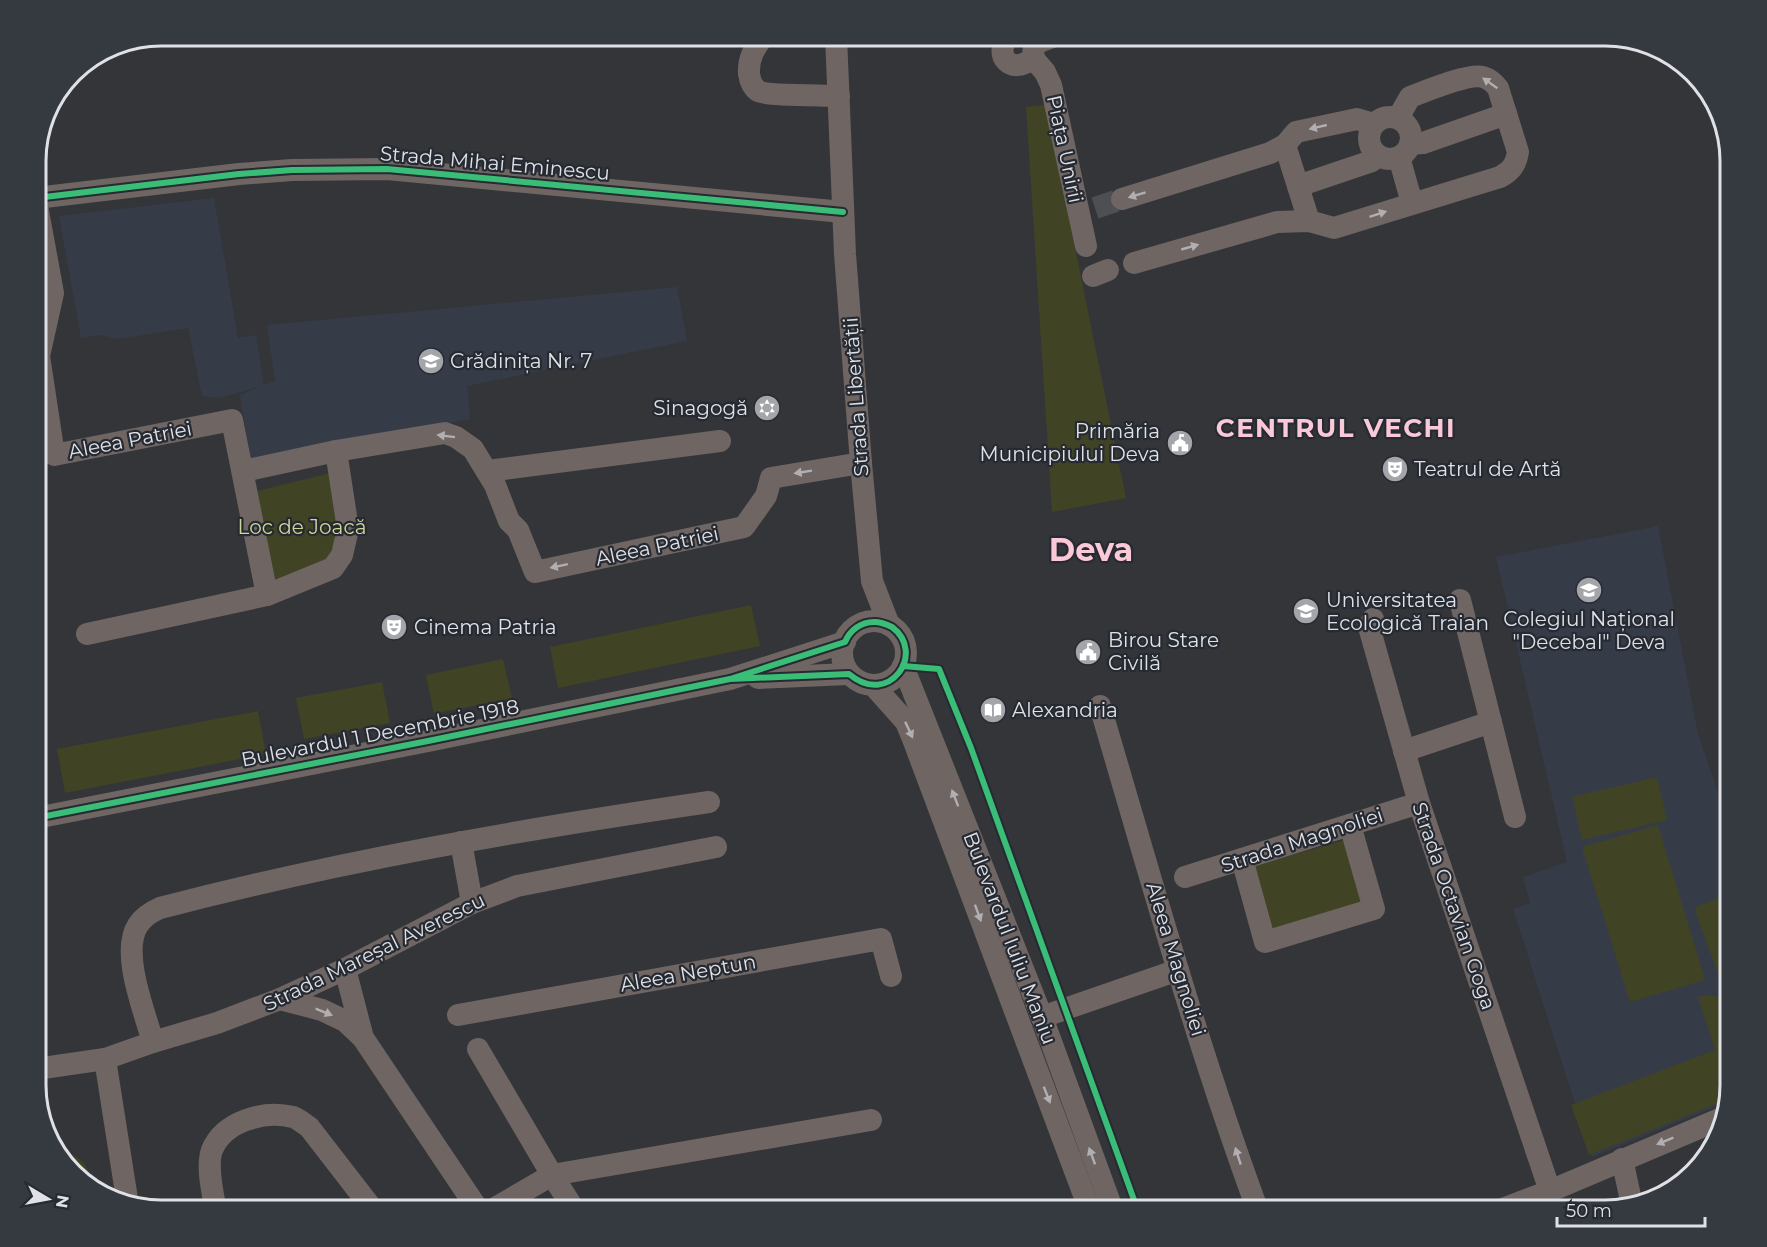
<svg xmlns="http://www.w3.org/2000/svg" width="1767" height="1247" viewBox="0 0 1767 1247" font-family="Montserrat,sans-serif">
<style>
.built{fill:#363b48}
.green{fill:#404424}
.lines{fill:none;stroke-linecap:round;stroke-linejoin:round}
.minor-tunnel{stroke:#4d4f53;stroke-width:22;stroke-dasharray:22 11;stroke-linecap:butt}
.minor{stroke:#6f6563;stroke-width:22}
.cycleway-casing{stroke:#262a32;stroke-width:10}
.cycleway{stroke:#3abd76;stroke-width:6}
.oneway{fill:#b2afb2}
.labels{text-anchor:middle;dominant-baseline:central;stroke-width:4.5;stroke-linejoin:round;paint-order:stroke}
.street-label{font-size:20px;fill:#dfe1e6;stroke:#262a32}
.poi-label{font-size:20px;fill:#dfe1e6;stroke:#262a32;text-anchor:start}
.park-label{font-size:20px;fill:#ced796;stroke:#262a32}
.district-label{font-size:26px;font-weight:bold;letter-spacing:1.5px;fill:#fbc8d7;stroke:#262a32}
.town-label{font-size:32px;font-weight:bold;fill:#fbc8d7;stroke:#262a32}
.rim{fill:none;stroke:#dfe1e6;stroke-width:3}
</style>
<rect width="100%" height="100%" fill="#333539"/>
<g class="built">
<polygon points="214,198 238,338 256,335 264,385 275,381 267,325 677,287 687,341 467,386 470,419 251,463 240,395 262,386 219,398 202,396 188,328 117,339 99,335 81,338 59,216"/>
<polygon points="1658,526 1698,734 1731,830 1731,1085 1725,1103 1592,1157 1513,909 1530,903 1523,877 1567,862 1496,557"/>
</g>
<g class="green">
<polygon points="1046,105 1126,498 1052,512 1026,107"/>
<polygon points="334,472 339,552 268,591 253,492"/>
<polygon points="751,605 760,646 558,688 550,647"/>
<polygon points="503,659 512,698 434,714 426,675"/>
<polygon points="382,682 390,723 304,739 296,698"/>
<polygon points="258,711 266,754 65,793 57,749"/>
<polygon points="1657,777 1667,820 1582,840 1572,797"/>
<polygon points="1658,825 1705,980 1630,1002 1582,847"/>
<polygon points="1345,840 1364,905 1273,931 1254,866"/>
<polygon points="1731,893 1731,973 1720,979 1695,910 1698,906"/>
<polygon points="1706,995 1731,998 1731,1085 1726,1100 1589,1155 1571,1105 1715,1050 1698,997"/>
<path d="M 58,1153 C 80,1152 90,1167 93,1188 L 86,1185 Z"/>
</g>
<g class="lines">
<polyline class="minor-tunnel" points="1095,208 1122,199"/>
<g class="minor">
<path d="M 764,36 C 754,48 748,59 749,74 C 750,81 752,87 758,91 C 767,96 824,95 839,96"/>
<polyline points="836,36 845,254 861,463 872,581 889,625"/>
<path d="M 1009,36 C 992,54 1011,77 1033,58 L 1034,44 L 1029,36"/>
<polyline points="1034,44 1055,36"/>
<polyline points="1033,58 1045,72 1051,85 1086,246"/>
<circle cx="1390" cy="138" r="21"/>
<polyline points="1410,144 1423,143 1506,114"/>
<polyline points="1285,145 1309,221"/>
<polyline points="1399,157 1412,203"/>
<polyline points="1298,186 1372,161 1377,155"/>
<polyline points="36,198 239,174 292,170 387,169 843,212"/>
<polyline points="1122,199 1270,153 1285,145 1296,132 1357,119 1374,124"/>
<polyline points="36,200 53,293 39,356 54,455 232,420 267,595"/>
<path d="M 1134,263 L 1277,222 L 1309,221 L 1334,228 L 1500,177 C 1511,171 1516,165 1518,152 L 1498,88 C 1494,83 1490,79 1483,77 C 1469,73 1426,91 1410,97 L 1398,118"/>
<polyline points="1093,276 1108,270"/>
<polyline points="243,471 336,451 445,433 456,437 473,449 495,485 509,521 518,530 535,572 744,527 766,496 771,478 861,463"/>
<polyline points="487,471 720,441"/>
<polyline points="1460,600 1515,817"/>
<polyline points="1373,619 1369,627 1419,803 1550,1191"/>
<circle cx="874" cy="653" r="32"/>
<polyline points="87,634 267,595 333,568 342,555 348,529 336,451"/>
<polyline points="903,666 1042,1017 1113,1211"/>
<polyline points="758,678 849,674"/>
<polyline points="873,685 906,722 913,739 1090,1211"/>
<path d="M 1100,706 C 1150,875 1197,1046 1258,1211"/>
<polyline points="1404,751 1491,722"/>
<polyline points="36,818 428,741 730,679 845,642"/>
<polyline points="461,842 472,903"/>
<polyline points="1242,859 1265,942 1374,909 1350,825"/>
<polyline points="1185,877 1419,803"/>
<polyline points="345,969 363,1038 479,1211"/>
<polyline points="280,999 322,1010 345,1021 363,1038"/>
<polyline points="458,1015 881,939 891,976"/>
<polyline points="1042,1017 1178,970"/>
<path d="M 153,1042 C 145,1013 120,952 138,925 C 143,917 151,912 160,908 C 340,861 524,829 709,802"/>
<polyline points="478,1049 552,1175 575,1211"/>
<polyline points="105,1059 127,1199"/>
<polyline points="36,1069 105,1059 153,1042 217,1023 280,999 345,969 472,903 517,886 716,847"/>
<polyline points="1622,1159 1632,1205"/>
<path d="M 216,1211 C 213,1195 206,1166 212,1150 C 224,1121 264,1110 293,1117 C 299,1119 304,1124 309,1127 L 374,1211"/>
<polyline points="490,1211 552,1175 871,1120"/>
<polyline points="1497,1211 1550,1191 1720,1119"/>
</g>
<defs>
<g id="cycleway">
<polyline points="36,198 239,174 292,170 387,169 843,212"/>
<polyline points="903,666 939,669 971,748 1138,1211"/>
<path d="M 36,818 L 428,741 L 730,679 L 845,642 C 850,630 861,622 874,622 C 881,622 886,624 892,627 C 927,653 889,708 849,674 L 730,679"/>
</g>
</defs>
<use href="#cycleway" class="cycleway-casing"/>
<use href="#cycleway" class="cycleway"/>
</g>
<defs><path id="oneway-solid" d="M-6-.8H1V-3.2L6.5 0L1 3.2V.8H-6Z" transform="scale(1.5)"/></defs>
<g class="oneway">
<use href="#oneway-solid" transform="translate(1490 83) rotate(-145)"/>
<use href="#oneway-solid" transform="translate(1318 127) rotate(167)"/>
<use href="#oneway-solid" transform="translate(1137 195) rotate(163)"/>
<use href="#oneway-solid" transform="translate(1378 214) rotate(-18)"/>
<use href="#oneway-solid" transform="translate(1190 247) rotate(-16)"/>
<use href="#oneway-solid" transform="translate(446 436) rotate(-173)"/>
<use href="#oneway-solid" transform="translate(803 472) rotate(171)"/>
<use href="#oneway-solid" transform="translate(559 566) rotate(168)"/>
<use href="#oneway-solid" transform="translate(909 730) rotate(65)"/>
<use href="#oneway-solid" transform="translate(955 798) rotate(-111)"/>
<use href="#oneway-solid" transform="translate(978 913) rotate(70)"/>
<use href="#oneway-solid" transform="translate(324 1012) rotate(22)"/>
<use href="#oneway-solid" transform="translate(1047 1095) rotate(69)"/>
<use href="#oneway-solid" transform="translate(1665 1141) rotate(158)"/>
<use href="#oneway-solid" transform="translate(1092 1156) rotate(-110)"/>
<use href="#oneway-solid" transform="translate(1238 1156) rotate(-108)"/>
</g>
<defs>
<symbol id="school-disc" viewBox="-11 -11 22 22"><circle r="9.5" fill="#a3a5a9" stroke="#262a32"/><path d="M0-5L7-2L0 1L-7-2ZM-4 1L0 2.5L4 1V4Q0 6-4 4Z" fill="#fff"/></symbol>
<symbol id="synagogue-disc" viewBox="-11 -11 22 22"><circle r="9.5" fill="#a3a5a9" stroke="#262a32"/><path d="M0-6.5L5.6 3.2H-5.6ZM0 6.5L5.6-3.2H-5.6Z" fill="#fff"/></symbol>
<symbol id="civic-disc" viewBox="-11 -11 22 22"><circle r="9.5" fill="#a3a5a9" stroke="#262a32"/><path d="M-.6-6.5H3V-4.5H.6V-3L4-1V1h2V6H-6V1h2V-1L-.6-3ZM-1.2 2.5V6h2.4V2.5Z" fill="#fff"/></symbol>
<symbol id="theatre-disc" viewBox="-11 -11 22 22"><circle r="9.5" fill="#a3a5a9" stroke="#262a32"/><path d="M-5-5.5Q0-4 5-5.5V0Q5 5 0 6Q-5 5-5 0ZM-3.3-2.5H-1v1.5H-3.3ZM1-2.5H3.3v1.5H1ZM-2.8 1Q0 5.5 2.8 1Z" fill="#fff"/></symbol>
<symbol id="university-disc" viewBox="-11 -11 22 22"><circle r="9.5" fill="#a3a5a9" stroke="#262a32"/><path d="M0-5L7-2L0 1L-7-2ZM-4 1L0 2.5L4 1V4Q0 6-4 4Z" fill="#fff"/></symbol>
<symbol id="library-disc" viewBox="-11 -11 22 22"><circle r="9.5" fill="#a3a5a9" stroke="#262a32"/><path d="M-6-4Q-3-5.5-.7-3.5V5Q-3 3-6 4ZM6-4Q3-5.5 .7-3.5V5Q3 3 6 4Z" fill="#fff"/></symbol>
</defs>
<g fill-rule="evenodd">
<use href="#school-disc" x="416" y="346" width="30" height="30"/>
<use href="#synagogue-disc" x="752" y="393" width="30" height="30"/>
<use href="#civic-disc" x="1165" y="428" width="30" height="30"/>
<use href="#theatre-disc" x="1380" y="454" width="30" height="30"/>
<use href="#school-disc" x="1574" y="575" width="30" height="30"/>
<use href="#university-disc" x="1291" y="596" width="30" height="30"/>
<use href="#theatre-disc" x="379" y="612" width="30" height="30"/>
<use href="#civic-disc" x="1073" y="637" width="30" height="30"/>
<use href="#library-disc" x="978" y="695" width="30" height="30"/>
</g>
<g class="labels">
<g class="street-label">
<text transform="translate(1065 149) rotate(78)">Piața Unirii</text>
<text transform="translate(495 163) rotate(5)">Strada Mihai Eminescu</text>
<text transform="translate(856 397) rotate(-94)">Strada Libertății</text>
<text transform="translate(130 440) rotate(-11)">Aleea Patriei</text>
<text transform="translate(657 546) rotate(-12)">Aleea Patriei</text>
<text transform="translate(380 733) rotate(-11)">Bulevardul 1 Decembrie 1918</text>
<text transform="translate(1302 840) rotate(-18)">Strada Magnoliei</text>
<text transform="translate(1454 906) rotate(71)">Strada Octavian Goga</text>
<text transform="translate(1010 938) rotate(69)">Bulevardul Iuliu Maniu</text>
<text transform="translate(374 952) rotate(-26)">Strada Mareșal Averescu</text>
<text transform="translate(1176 959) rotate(73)">Aleea Magnoliei</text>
<text transform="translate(688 973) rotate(-10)">Aleea Neptun</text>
</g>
<g class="poi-label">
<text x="450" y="361">Grădinița Nr. 7</text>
<text x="748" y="408" text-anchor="end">Sinagogă</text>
<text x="1160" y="431" text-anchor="end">Primăria<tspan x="1160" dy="23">Municipiului Deva</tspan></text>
<text x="1414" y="469">Teatrul de Artă</text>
<text x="1326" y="600">Universitatea<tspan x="1326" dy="23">Ecologică Traian</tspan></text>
<text x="1589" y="619" text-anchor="middle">Colegiul Național<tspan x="1589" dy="23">"Decebal" Deva</tspan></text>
<text x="414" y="627">Cinema Patria</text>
<text x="1108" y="640">Birou Stare<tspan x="1108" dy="23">Civilă</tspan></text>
<text x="1012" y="710">Alexandria</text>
</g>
<g class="park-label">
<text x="302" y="527">Loc de Joacă</text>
</g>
<g class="district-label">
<text x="1336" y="428">CENTRUL VECHI</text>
</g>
<g class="town-label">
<text x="1091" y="549">Deva</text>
</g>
</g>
<path d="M0 0H1767V1247H0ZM161 46H1605A115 115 0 0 1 1720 161V1085A115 115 0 0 1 1605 1200H161A115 115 0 0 1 46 1085V161A115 115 0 0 1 161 46Z" fill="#353940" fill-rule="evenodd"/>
<path class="rim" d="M161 46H1605A115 115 0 0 1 1720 161V1085A115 115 0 0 1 1605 1200H161A115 115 0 0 1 46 1085V161A115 115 0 0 1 161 46Z"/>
<g transform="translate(48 1199) rotate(100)" stroke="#262a32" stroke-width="4.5" paint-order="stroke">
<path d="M0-4.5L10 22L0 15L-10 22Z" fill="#dfe1e6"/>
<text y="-9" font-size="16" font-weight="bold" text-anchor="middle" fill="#dfe1e6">N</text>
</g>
<path d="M1557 1217v9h148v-9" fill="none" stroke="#dfe1e6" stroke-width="3"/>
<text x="1566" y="1217" font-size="18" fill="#dfe1e6" stroke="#262a32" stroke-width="4.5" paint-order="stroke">50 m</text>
</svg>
